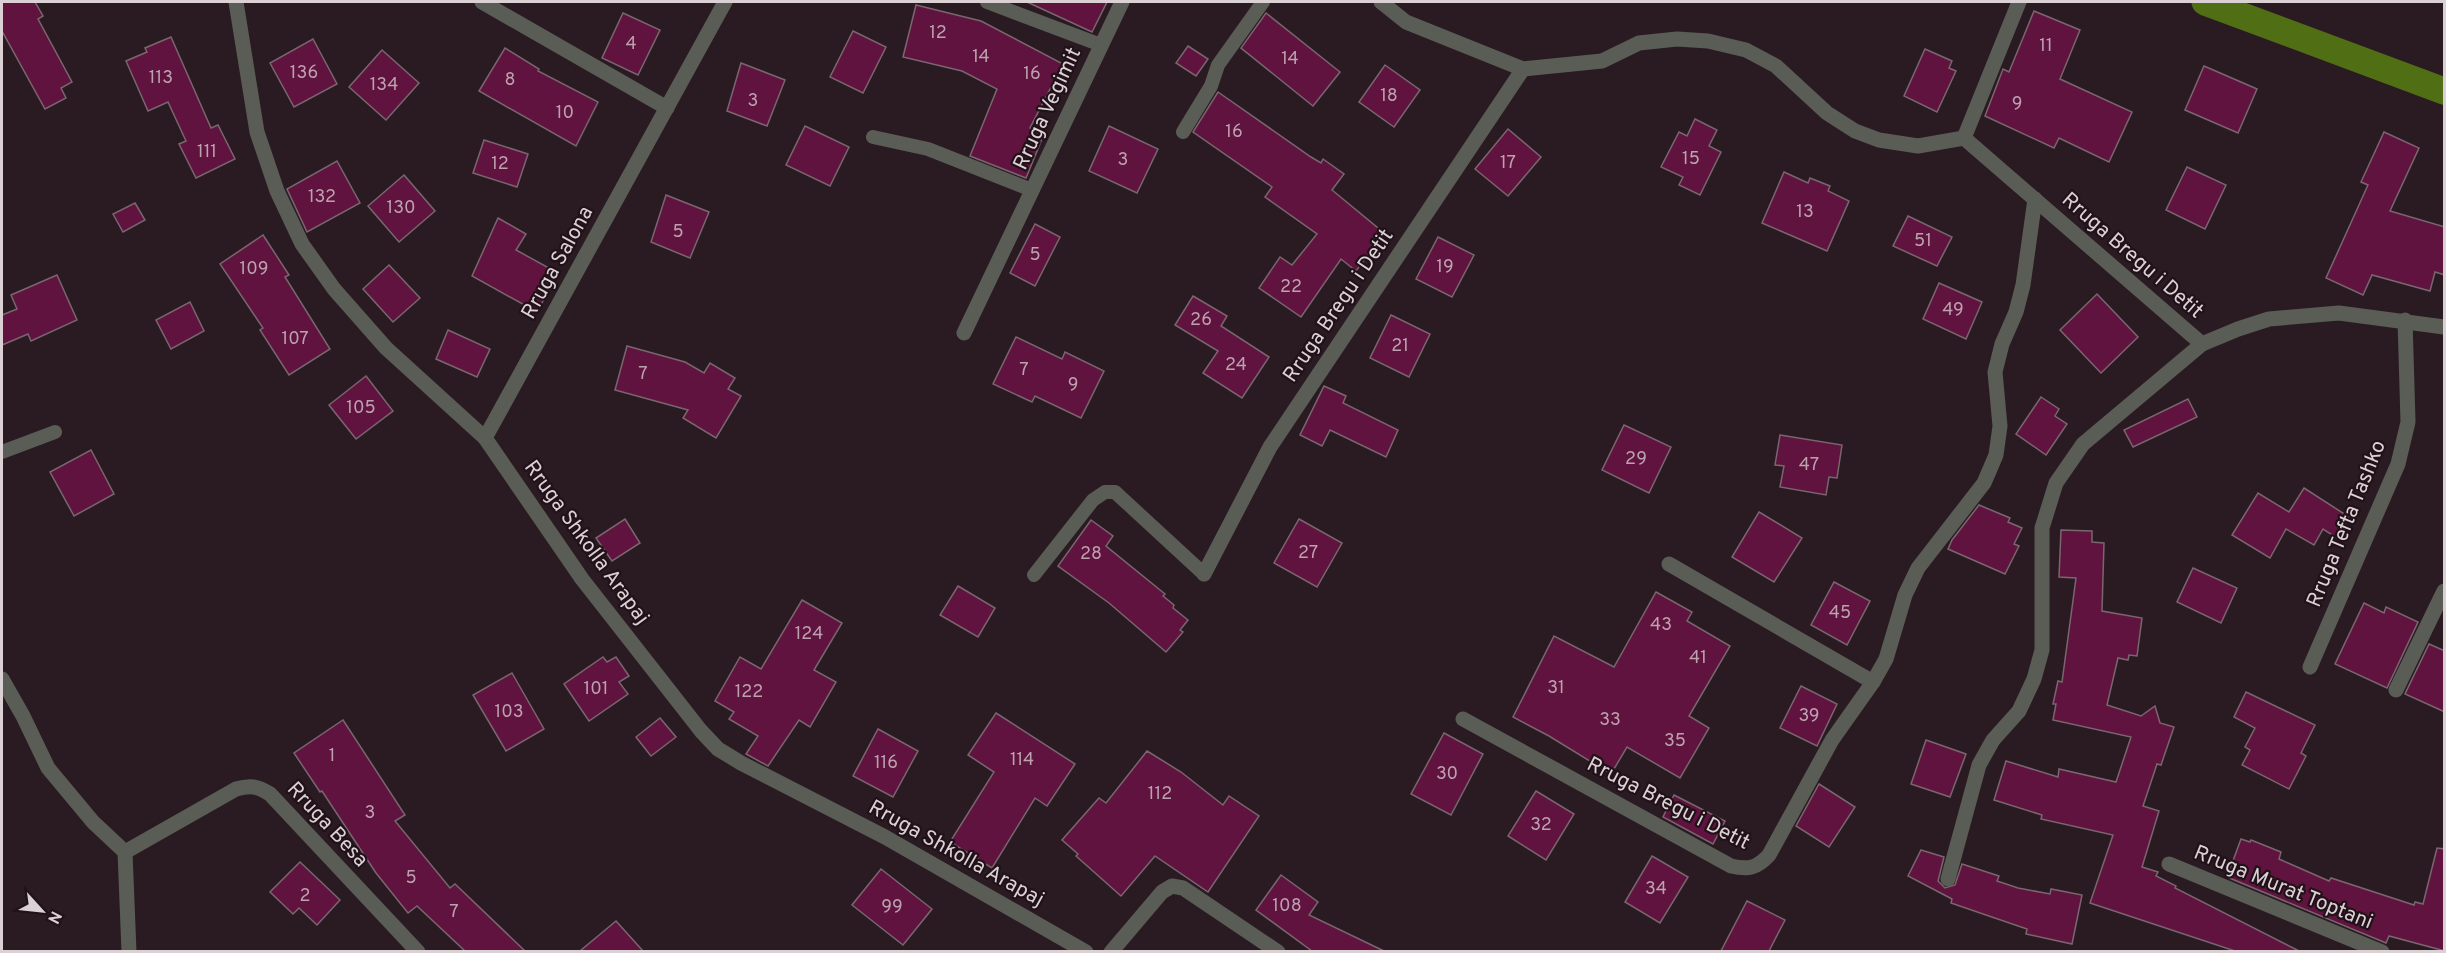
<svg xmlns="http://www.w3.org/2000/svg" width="2446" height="953" viewBox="0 0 2446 953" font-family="Overpass,sans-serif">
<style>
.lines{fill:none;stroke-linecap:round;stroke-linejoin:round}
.canal{stroke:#506f15;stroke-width:27}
.building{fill:#60133f;stroke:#79666e;stroke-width:1.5}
.service{stroke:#595d55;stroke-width:14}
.minor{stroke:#595d55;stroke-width:15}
.labels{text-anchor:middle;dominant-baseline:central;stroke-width:4.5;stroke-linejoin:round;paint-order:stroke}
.number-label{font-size:18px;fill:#bca1af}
.street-label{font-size:21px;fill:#dbd0d4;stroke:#211219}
</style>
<rect width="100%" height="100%" fill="#2a1b22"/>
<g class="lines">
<polyline class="canal" points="2205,2 2444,91"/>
</g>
<g class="building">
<polygon points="2,2 35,2 43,16 38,19 72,82 61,88 66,98 45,109 2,31"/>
<polygon points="1027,2 1107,2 1092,32"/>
<polygon points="916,5 981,21 1063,64 1030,128 1044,134 1026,178 970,156 997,89 962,71 903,57"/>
<polygon points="2034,11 2080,30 2060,79 2132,112 2109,162 2059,138 2054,148 1985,116 2003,69 2009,72"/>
<polygon points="623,13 660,30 638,75 602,58"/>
<polygon points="1266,13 1340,72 1313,106 1241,48"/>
<polygon points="853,31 886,47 863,93 830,77"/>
<polygon points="171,37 211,128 218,125 235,159 196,178 179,144 186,141 168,102 148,111 126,61 147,52 145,48"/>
<polygon points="313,39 337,84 294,107 270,63"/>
<polygon points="1188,46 1208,59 1196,76 1176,63"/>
<polygon points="505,48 539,69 538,71 598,102 576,146 479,91"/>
<polygon points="1925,49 1952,61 1949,68 1956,71 1937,112 1904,96"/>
<polygon points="382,50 419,83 386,120 349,87"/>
<polygon points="741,63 785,80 767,126 727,111"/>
<polygon points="1385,65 1420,90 1394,127 1359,102"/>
<polygon points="2204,66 2257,89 2238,133 2185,110"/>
<polygon points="1218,92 1311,157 1321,163 1323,159 1344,174 1332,190 1384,233 1356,271 1341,259 1301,317 1259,288 1280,257 1292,265 1317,234 1265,197 1272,187 1193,132"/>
<polygon points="1695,119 1717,130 1709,146 1721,152 1700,195 1679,185 1683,177 1661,167 1679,132 1687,136"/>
<polygon points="805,126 849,147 830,186 786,165"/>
<polygon points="1109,126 1158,149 1137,193 1089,171"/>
<polygon points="1508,129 1541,157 1508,196 1475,169"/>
<polygon points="2384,132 2419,148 2390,211 2445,227 2445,275 2435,272 2430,291 2372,275 2363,295 2326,278 2368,185 2361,182"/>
<polygon points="484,140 528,154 517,187 473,173"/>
<polygon points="337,161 360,203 307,232 287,189"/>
<polygon points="2187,167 2226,185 2205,229 2166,210"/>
<polygon points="1784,172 1808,183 1810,178 1830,186 1828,191 1849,201 1827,251 1762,223"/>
<polygon points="404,175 435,211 399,242 368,206"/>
<polygon points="666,195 709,212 690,258 651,242"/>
<polygon points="135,203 145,220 123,232 113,214"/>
<polygon points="1908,216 1952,237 1937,266 1893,246"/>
<polygon points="498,218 526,234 516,250 558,273 537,312 472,276"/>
<polygon points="1035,224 1060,237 1035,286 1010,273"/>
<polygon points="263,235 289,275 285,277 330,349 289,375 260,330 263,328 220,264"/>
<polygon points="1438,237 1474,255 1452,297 1416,279"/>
<polygon points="389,265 420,298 393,322 363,289"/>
<polygon points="57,275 77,320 31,341 28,334 2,345 2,315 17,309 11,295"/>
<polygon points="1939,283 1982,302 1966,339 1923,319"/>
<polygon points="2097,294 2138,337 2101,373 2060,330"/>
<polygon points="1193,296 1227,316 1221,326 1269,357 1242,398 1203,373 1218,351 1175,325"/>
<polygon points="190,302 204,331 171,349 156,320"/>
<polygon points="1391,315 1430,334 1409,377 1370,358"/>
<polygon points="448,330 490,349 477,377 436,359"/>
<polygon points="1016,337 1062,359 1065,352 1104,371 1081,418 1035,396 1032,402 993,384"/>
<polygon points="627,346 685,362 704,373 710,363 735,378 728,389 741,396 716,438 683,418 688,410 615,390"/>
<polygon points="366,376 393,411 356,439 329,405"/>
<polygon points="1324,386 1346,396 1343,403 1398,430 1386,457 1330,430 1322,446 1300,435"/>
<polygon points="2041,397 2059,409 2055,416 2067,424 2046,455 2016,434"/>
<polygon points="2188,399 2197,417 2133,447 2124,430"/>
<polygon points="1624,425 1671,447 1649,493 1602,470"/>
<polygon points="1780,435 1842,445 1837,478 1829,477 1826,495 1780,487 1784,466 1775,465"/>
<polygon points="91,450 114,494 74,516 50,472"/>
<polygon points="2304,488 2349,517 2337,538 2323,529 2314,545 2286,529 2270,558 2232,535 2258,493 2289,512"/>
<polygon points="1979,505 2010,518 2008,522 2022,528 2014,544 2019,546 2005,574 1948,549 1952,540"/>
<polygon points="1759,512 1802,538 1774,582 1732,557"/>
<polygon points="625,519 640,543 612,561 596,538"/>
<polygon points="1299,519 1342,543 1317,587 1274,563"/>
<polygon points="1091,520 1113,536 1106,546 1165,594 1163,596 1174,605 1173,608 1188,620 1180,630 1183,632 1166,652 1109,603 1058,566"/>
<polygon points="2061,530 2092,531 2092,542 2104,543 2102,611 2142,618 2137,656 2129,655 2128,660 2118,658 2107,705 2141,716 2155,706 2160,723 2174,727 2161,765 2157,764 2143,806 2159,811 2142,867 2158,872 2156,876 2176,886 2175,888 2299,951 2235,951 2090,903 2113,835 2041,819 2042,815 1994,800 2006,761 2058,777 2059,769 2116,782 2131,737 2053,720 2056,704 2053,704 2058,681 2062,682 2076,578 2059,577"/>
<polygon points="2193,568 2237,588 2221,623 2177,602"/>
<polygon points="1834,582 1870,601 1847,645 1811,625"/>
<polygon points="958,586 995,608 978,637 940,615"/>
<polygon points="1656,592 1692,612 1687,621 1730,646 1689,716 1709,728 1680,778 1627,747 1611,774 1549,736 1513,717 1554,636 1614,667"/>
<polygon points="802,600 842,623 814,670 836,682 810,727 799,720 768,766 746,754 758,736 729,719 734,712 715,701 740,657 761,669"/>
<polygon points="2364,603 2384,613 2386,607 2418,622 2387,688 2335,664"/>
<polygon points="2429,644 2445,651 2445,712 2405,694"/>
<polygon points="603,657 607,662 616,657 629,676 619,682 628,694 589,721 564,684"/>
<polygon points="512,673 544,729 506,751 473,695"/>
<polygon points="1801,686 1837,704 1817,746 1780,728"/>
<polygon points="2246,692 2315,725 2301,753 2306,756 2289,789 2242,765 2250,750 2245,747 2255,728 2234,717"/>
<polygon points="996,713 1075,764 1047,806 1035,798 992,868 950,842 994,772 968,755"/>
<polygon points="660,718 676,737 651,756 636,737"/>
<polygon points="343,720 405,815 395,821 450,888 455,884 525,951 465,951 417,906 408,913 376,873 322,791 320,792 294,753"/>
<polygon points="878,729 918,751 893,797 853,776"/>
<polygon points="1444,733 1483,754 1451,815 1411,794"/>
<polygon points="1926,740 1966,754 1950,797 1911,784"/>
<polygon points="1147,751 1181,772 1223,805 1229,796 1259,816 1208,892 1155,856 1121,896 1076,856 1078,854 1062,840 1099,798 1106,803"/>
<polygon points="1819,784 1855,807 1829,847 1796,826"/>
<polygon points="1536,791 1574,814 1546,860 1508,836"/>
<polygon points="1674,795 1725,821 1713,844 1663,817"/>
<polygon points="2241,839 2250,842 2251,840 2281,852 2279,859 2329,881 2331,878 2414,905 2415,902 2423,904 2437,848 2445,849 2445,951 2389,936 2386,943 2227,877"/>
<polygon points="1921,850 1944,857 1938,881 1945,888 1955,885 1962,864 1999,876 1997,881 2018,888 2050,894 2051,889 2082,895 2072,944 2026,934 2027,929 1951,903 1952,899 1908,876"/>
<polygon points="1652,856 1688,877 1660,923 1625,902"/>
<polygon points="300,862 340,900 317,925 299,908 293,914 270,892"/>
<polygon points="881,869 932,909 903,945 852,905"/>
<polygon points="1281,875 1318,902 1309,915 1384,951 1312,951 1256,910"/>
<polygon points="1747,901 1785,920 1769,951 1721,951"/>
<polygon points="616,921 643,951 580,951"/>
</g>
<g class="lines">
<g class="service">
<polyline points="987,2 1101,45"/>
<polyline points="1183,132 1211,86 1218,65 1263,2"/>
<polyline points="873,137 928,149 1032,190"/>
<polyline points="2,452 55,432"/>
<polyline points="1034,575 1093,500 1105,492 1115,492 1204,574"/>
</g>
<g class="minor">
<polyline points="236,2 257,132 277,191 302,244 334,289 386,348 485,438 582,579 701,731 718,749 741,763 885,837 1086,952"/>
<polyline points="482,2 667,108"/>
<polyline points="1381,2 1406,22 1523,69 1602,61 1639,43 1677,39 1708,41 1746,50 1776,66 1827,113 1855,131 1879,140 1918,146 1964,138"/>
<polyline points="1964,138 2202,344"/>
<polyline points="1964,138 2019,2"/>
<polyline points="964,333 1122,2"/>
<polyline points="485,438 725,2"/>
<polyline points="1669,564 1873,682"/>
<polyline points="1204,574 1270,447 1523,69"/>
<polyline points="2310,667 2398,464 2408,422 2405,320"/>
<polyline points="2,679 23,716 48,768 93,822 125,852 129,952"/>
<polyline points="2396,690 2444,591"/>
<path d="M 1463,719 L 1731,866 C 1749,870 1757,868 1769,855 L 1832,740 L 1873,682 L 1886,659 L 1905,595 L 1918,568 L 1984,483 L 1996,455 L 2000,426 L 1995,372 L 2002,344 L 2016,312 L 2023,285 L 2035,199"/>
<path d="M 125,852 L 236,789 C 250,785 257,786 270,794 L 418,952"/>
<polyline points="2169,864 2382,952"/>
<polyline points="1948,879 1979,765 1993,740 2019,711 2034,679 2042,650 2042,528 2056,483 2083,444 2202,344 2238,329 2269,319 2339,313 2444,327"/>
<polyline points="1111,952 1162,892 1172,886 1183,888 1278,952"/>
</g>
</g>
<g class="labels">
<g class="number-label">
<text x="938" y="33">12</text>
<text x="631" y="44">4</text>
<text x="2046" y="46">11</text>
<text x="981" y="57">14</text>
<text x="1290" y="59">14</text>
<text x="304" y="73">136</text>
<text x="1032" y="74">16</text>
<text x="161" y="78">113</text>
<text x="510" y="80">8</text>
<text x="384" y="85">134</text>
<text x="1389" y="96">18</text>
<text x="753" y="101">3</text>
<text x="2017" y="104">9</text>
<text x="565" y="113">10</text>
<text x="1234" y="132">16</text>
<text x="207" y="152">111</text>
<text x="1691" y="159">15</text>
<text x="1123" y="160">3</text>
<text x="1508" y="163">17</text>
<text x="500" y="164">12</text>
<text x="322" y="197">132</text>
<text x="401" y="208">130</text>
<text x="1805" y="212">13</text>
<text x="678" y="232">5</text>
<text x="1923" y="241">51</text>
<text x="1035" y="255">5</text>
<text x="1445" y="267">19</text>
<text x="254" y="269">109</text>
<text x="1291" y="287">22</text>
<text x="1953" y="310">49</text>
<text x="1201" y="320">26</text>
<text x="295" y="339">107</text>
<text x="1400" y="346">21</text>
<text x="1236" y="365">24</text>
<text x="1024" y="370">7</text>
<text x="643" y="374">7</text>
<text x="1073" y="385">9</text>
<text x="361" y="408">105</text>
<text x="1636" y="459">29</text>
<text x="1809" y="465">47</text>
<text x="1308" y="553">27</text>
<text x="1091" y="554">28</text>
<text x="1840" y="613">45</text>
<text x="1661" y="625">43</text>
<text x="809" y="634">124</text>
<text x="1698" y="658">41</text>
<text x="1556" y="688">31</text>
<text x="596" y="689">101</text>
<text x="749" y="692">122</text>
<text x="509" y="712">103</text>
<text x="1809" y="716">39</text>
<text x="1610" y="720">33</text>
<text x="1675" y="741">35</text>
<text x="332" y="756">1</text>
<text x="1022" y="760">114</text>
<text x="886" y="763">116</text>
<text x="1447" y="774">30</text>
<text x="1160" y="794">112</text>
<text x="370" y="813">3</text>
<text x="1541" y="825">32</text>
<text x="411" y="878">5</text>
<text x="1656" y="889">34</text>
<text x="305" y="896">2</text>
<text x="1287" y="906">108</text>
<text x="892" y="907">99</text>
<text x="454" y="912">7</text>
</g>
<g class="street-label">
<text transform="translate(1048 109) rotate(-65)">Rruga Vegimit</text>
<text transform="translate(2132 256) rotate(41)">Rruga Bregu i Detit</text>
<text transform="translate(558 263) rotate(-61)">Rruga Salona</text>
<text transform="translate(1339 306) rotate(-56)">Rruga Bregu i Detit</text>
<text transform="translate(2347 524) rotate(-68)">Rruga Tefta Tashko</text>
<text transform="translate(586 543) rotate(54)">Rruga Shkolla Arapaj</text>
<text transform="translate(1668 804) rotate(27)">Rruga Bregu i Detit</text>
<text transform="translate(327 825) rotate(47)">Rruga Besa</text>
<text transform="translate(956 854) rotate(29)">Rruga Shkolla Arapaj</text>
<text transform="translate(2283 888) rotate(22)">Rruga Murat Toptani</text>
</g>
</g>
<rect width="2446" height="953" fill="none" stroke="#dbd0d4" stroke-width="6"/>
<g transform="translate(42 911) rotate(117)" stroke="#211219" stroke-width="4.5" paint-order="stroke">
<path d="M0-4.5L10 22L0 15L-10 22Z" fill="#dbd0d4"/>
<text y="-9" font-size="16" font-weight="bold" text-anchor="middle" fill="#dbd0d4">N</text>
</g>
</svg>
